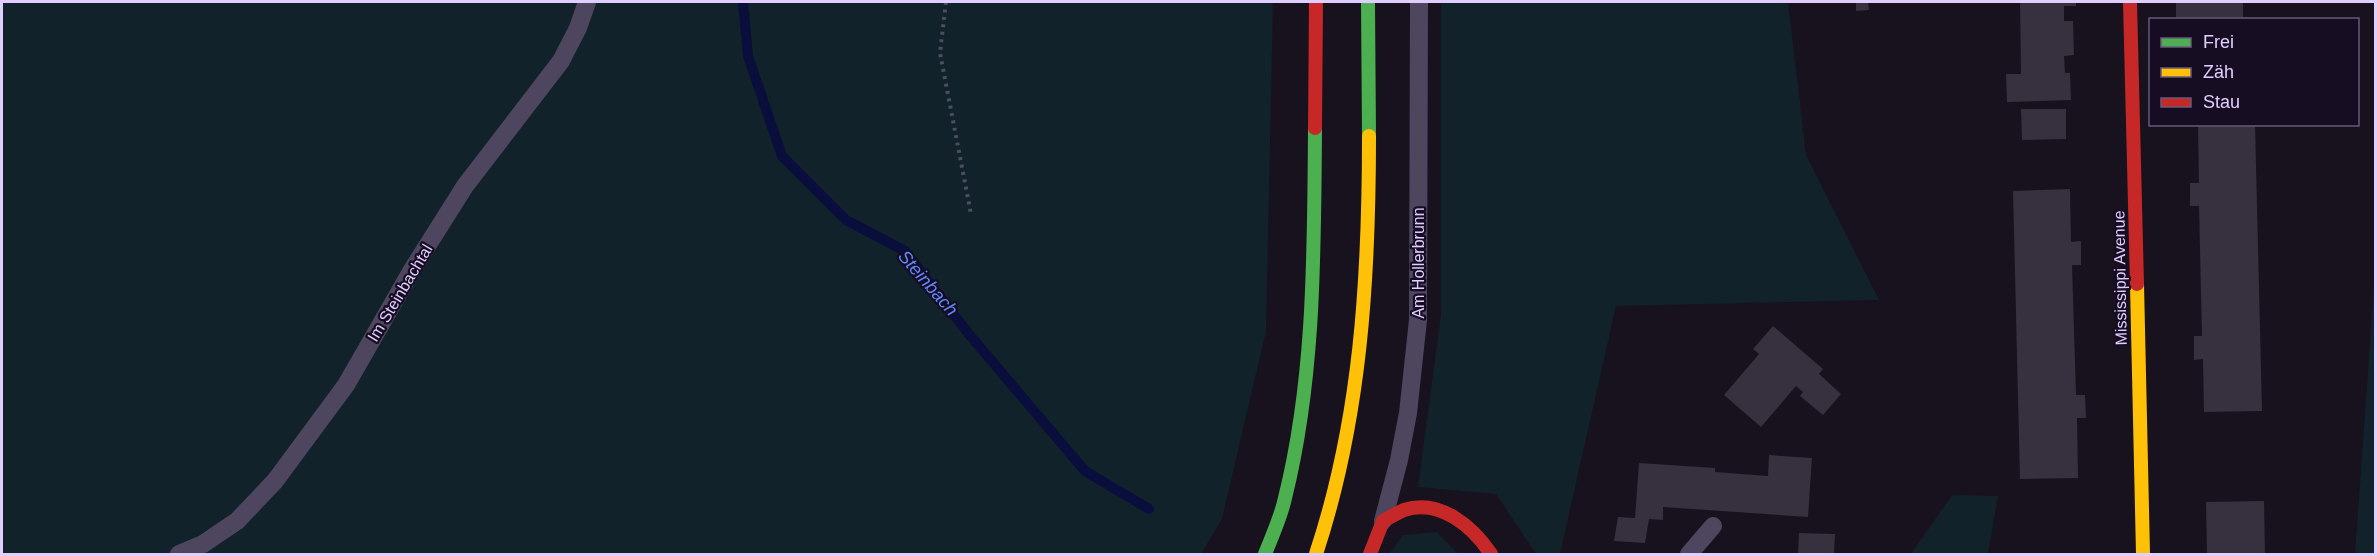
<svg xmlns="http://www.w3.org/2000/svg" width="2377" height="556" viewBox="0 0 2377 556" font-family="Helvetica,sans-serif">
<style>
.green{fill:#11222a}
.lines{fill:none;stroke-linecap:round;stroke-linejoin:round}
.stream{stroke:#090e3d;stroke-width:10}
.building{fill:#37303f}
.path{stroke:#494e60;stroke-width:4;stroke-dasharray:3 4.5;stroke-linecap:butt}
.lane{stroke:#4d465e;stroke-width:18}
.fast{stroke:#4caf50;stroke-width:14}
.slow{stroke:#ffc107;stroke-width:14}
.jam{stroke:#c62828;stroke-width:14}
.labels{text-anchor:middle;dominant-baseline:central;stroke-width:4.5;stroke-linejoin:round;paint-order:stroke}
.street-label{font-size:16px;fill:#e0ceff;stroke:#160d22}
.water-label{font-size:18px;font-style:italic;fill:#5c88ff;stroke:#160d22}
</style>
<rect width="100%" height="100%" fill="#17121d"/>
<g class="green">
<polygon points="2,2 1273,2 1266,331 1222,519 1201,554 2,554"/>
<polygon points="1441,2 1788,2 1806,155 1879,300 1616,306 1560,554 1536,554 1496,494 1418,487 1441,315"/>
<polygon points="2375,273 2375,554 2355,554"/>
<polygon points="1952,495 1998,496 1988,554 1911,554"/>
<polygon points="1437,532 1458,554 1389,554 1403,535"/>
</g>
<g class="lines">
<polyline class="stream" points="743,2 748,56 782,156 846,220 905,251 968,333 1085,471 1149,509"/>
</g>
<g class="building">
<polygon points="1856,2 1868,2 1869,10 1856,11"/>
<polygon points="2020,2 2076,2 2076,6 2064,6 2064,21 2073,21 2074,55 2064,56 2065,73 2070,73 2071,100 2007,102 2006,74 2021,74"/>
<rect x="2176" y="2" width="67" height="18"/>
<polygon points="2021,109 2066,109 2066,139 2022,140"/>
<polygon points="2198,124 2255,124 2262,411 2204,412 2203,359 2194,360 2194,336 2202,336 2199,206 2190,206 2190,183 2199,183"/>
<polygon points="2070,189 2071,242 2081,241 2081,265 2072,265 2076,395 2085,395 2086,418 2077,418 2078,478 2020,479 2013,191"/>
<polygon points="1773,326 1823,369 1819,374 1841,394 1823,415 1800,396 1803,392 1796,386 1761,427 1724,395 1759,354 1753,349"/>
<polygon points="1769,455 1812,458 1808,517 1663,507 1663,520 1649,519 1645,543 1614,541 1618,517 1635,518 1639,463 1715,468 1715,472 1768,476"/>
<polygon points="2264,501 2265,554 2207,554 2206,502"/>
<polygon points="1799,533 1835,534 1834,554 1798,554"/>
</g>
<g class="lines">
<polyline class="path" points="946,2 940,53 971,214"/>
<g class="lane">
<polyline points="1383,521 1399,460 1408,413 1418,320 1419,2"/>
<polyline points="179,554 203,544 237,521 275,481 346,385 412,270 465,186 561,61 578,28 587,2"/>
<polyline points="1689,554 1713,526"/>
</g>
<g class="fast">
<polyline points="1368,2 1369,136"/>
<path d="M 1265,554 C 1272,536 1281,517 1285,498 C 1315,378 1314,251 1315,128"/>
</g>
<g class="slow">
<polyline points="2137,284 2143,554"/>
<path d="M 1316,554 C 1361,418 1369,278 1369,136"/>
</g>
<g class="jam">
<polyline points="2130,2 2137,284"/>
<polyline points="1315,128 1316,2"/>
<path d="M 1370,554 L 1383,521 C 1390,517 1397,513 1404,510 C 1440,498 1473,527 1491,554"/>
</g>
</g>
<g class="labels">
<g class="street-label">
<text transform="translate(1418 263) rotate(-90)">Am Hollerbrunn</text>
<text transform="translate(2120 278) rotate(-91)">Mississippi Avenue</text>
<text transform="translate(400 293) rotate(-59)">Im Steinbachtal</text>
</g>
<g class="water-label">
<text transform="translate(928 283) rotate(49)">Steinbach</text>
</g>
</g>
<rect width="2377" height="556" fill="none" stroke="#e0ceff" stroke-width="6"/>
<rect x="2149" y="18" width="210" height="108" fill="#160d22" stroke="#675a7a" stroke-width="1.5"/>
<rect x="2161" y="38" width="30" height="9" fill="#4caf50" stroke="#675a7a" stroke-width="1.5"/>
<text x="2203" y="48" font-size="18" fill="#e0ceff">Frei</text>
<rect x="2161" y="68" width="30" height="9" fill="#ffc107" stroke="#675a7a" stroke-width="1.5"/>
<text x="2203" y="78" font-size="18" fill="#e0ceff">Zäh</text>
<rect x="2161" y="98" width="30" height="9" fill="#c62828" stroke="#675a7a" stroke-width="1.5"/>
<text x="2203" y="108" font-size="18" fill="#e0ceff">Stau</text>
</svg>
